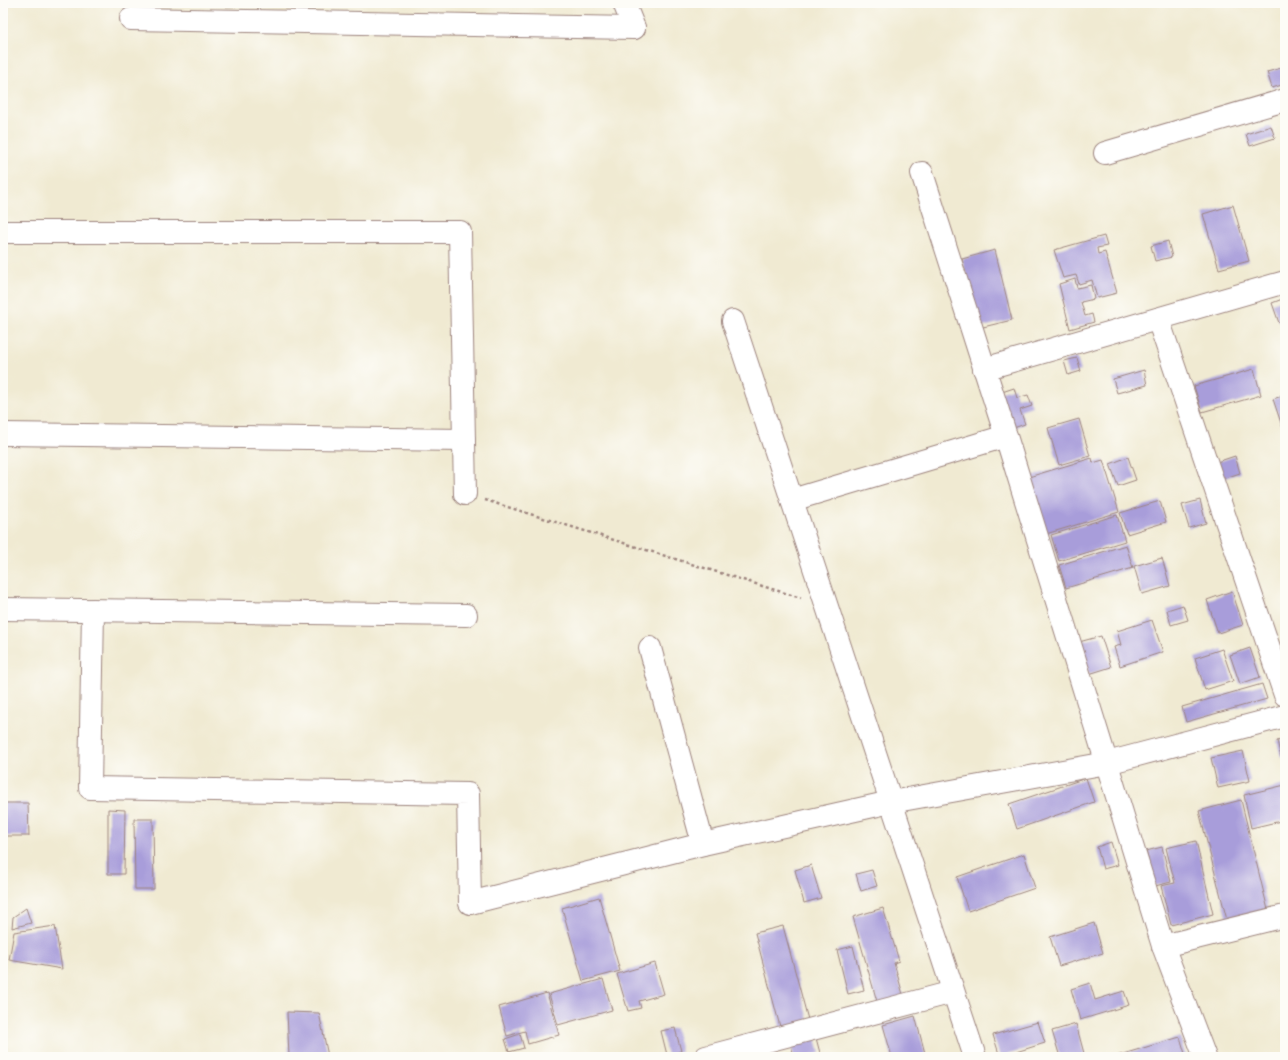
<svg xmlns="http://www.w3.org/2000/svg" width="1288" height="1060" viewBox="0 0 1288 1060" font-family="'EB Garamond',serif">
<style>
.building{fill:#a89dda}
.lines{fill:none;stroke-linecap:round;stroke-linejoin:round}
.minor-casing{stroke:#9d847e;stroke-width:24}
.tertiary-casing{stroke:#9d847e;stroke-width:24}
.path{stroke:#9d847e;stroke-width:2.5;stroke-dasharray:3 3;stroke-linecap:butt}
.minor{stroke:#fff;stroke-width:22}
.tertiary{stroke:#fff;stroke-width:22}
</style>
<rect width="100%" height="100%" fill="#fdfcf7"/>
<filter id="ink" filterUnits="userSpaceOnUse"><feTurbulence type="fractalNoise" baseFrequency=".025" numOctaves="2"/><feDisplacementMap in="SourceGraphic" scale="8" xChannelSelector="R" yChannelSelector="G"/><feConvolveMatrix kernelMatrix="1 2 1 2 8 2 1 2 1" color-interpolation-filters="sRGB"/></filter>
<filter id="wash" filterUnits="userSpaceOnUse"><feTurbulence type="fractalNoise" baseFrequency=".012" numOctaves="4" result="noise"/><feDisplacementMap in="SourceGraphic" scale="16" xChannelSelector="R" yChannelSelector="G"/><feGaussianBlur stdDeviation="0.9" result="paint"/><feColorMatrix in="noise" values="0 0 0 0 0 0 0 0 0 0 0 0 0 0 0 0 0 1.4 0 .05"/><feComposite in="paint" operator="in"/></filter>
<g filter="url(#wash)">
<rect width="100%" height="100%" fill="#f0ead2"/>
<g id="blocks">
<g class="building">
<polygon points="1285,67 1285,84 1272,88 1267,72"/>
<polygon points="1271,126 1275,138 1250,146 1246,134"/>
<polygon points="1233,205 1249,261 1219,269 1203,214"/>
<polygon points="1104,236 1107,246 1097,248 1098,254 1105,252 1117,293 1097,298 1092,280 1079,284 1076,275 1063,278 1054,250"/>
<polygon points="1168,241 1172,257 1155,261 1151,246"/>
<polygon points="995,250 1012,320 979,328 962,259"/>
<polygon points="1075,279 1077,288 1091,285 1094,299 1081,302 1085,316 1092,314 1094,322 1070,329 1059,284"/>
<polygon points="1285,298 1285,321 1279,323 1272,303"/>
<polygon points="1077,358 1081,371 1068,375 1064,361"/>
<polygon points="1254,369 1261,395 1202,412 1194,386"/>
<polygon points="1144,370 1147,385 1117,393 1113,379"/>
<polygon points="1014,388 1017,398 1028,395 1032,406 1020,410 1025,424 1008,430 996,394"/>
<polygon points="1285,395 1285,425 1282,426 1273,399"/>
<polygon points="1079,419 1090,456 1059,465 1048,428"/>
<polygon points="1235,456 1240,473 1216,481 1211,464"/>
<polygon points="1128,457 1136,480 1118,486 1110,464"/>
<polygon points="1092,458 1093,463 1103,460 1119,512 1046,534 1022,479"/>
<polygon points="1200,500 1206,523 1189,528 1182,505"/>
<polygon points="1160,501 1166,522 1127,534 1120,513"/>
<polygon points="1117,515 1125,541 1059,561 1051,535"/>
<polygon points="1126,545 1133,568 1066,588 1059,565"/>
<polygon points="1162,558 1170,586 1142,594 1134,566"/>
<polygon points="1232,591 1243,625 1218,633 1207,600"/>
<polygon points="1183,605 1188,620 1171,625 1167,610"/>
<polygon points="1152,620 1163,652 1120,666 1114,647 1121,645 1117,631"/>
<polygon points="1101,636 1111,667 1089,674 1079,642"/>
<polygon points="1250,648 1260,677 1240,684 1230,655"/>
<polygon points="1222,649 1233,681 1205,690 1195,658"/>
<polygon points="1262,684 1267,699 1186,722 1182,707"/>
<polygon points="1285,739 1285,756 1281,757 1277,741"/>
<polygon points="1243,751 1250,781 1218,788 1211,758"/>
<polygon points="1086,778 1094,802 1017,829 1009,804"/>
<polygon points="1285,785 1285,820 1251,828 1244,795"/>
<polygon points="1241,800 1268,910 1227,920 1199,811"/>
<polygon points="3,803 28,803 29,836 3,836"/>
<polygon points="108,809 125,810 124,874 108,874"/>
<polygon points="134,819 153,819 154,889 135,889"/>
<polygon points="1196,841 1213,914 1171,925 1161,886 1175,883 1166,848"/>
<polygon points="1111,842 1118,865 1103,869 1097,847"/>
<polygon points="1162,847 1171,882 1155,886 1146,851"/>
<polygon points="1024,854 1035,888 968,911 957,877"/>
<polygon points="811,865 821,898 804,903 795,870"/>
<polygon points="872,870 877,886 861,891 856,874"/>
<polygon points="599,897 620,971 583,981 562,908"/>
<polygon points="26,908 31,923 12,928 13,917"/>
<polygon points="883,908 899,961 894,963 904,998 878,1005 853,917"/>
<polygon points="1094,923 1103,953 1059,966 1050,937"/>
<polygon points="55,926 62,969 9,960 14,932"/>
<polygon points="783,926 810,1027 782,1034 755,933"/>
<polygon points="853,946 864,990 848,994 837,950"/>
<polygon points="655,963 664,994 639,1001 641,1008 628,1011 617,974"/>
<polygon points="603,979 612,1010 558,1025 549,994"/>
<polygon points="1090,983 1095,1000 1124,991 1129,1005 1080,1020 1071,989"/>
<polygon points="547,993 559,1035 528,1044 525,1031 507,1036 499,1007"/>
<polygon points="287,1012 319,1013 328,1056 289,1056"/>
<polygon points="915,1016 926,1057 892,1057 883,1025"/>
<polygon points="1038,1022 1045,1043 1000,1057 993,1035"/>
<polygon points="1076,1024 1085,1057 1060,1057 1052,1031"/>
<polygon points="675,1028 681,1051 667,1055 661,1031"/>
<polygon points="520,1034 524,1048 509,1052 505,1039"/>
<polygon points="1180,1037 1186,1057 1113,1057"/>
<polygon points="816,1038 820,1053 807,1057 794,1057 791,1045"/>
</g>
</g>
</g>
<g filter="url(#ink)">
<use href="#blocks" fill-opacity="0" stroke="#9d847e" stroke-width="1"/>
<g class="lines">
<defs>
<g id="minor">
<polyline points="131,19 634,28"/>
<polyline points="1105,153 1285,100"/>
<polyline points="922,173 1006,436 1163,946 1205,1057"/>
<polyline points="3,232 460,232 465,494"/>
<polyline points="1158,319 1285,695"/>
<polyline points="984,369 1285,282"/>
<polyline points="3,434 464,440"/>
<polyline points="792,500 1006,436"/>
<polyline points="3,609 466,615"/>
<polyline points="93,610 90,788 468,794 470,903 703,844 891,802 1107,763 1285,716"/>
<polyline points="650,648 703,844"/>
<polyline points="1163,946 1285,916"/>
<polyline points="706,1057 953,992"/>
</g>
<g id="tertiary">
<polyline points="624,3 634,28"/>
<polyline points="733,321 975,1057"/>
</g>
</defs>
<use href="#minor" class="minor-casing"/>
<use href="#tertiary" class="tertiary-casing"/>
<polyline class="path" points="485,500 801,598"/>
<use href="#minor" class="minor"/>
<use href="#tertiary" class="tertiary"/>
</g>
</g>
<rect width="1288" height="1060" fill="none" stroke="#fdfcf7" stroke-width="16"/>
</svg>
